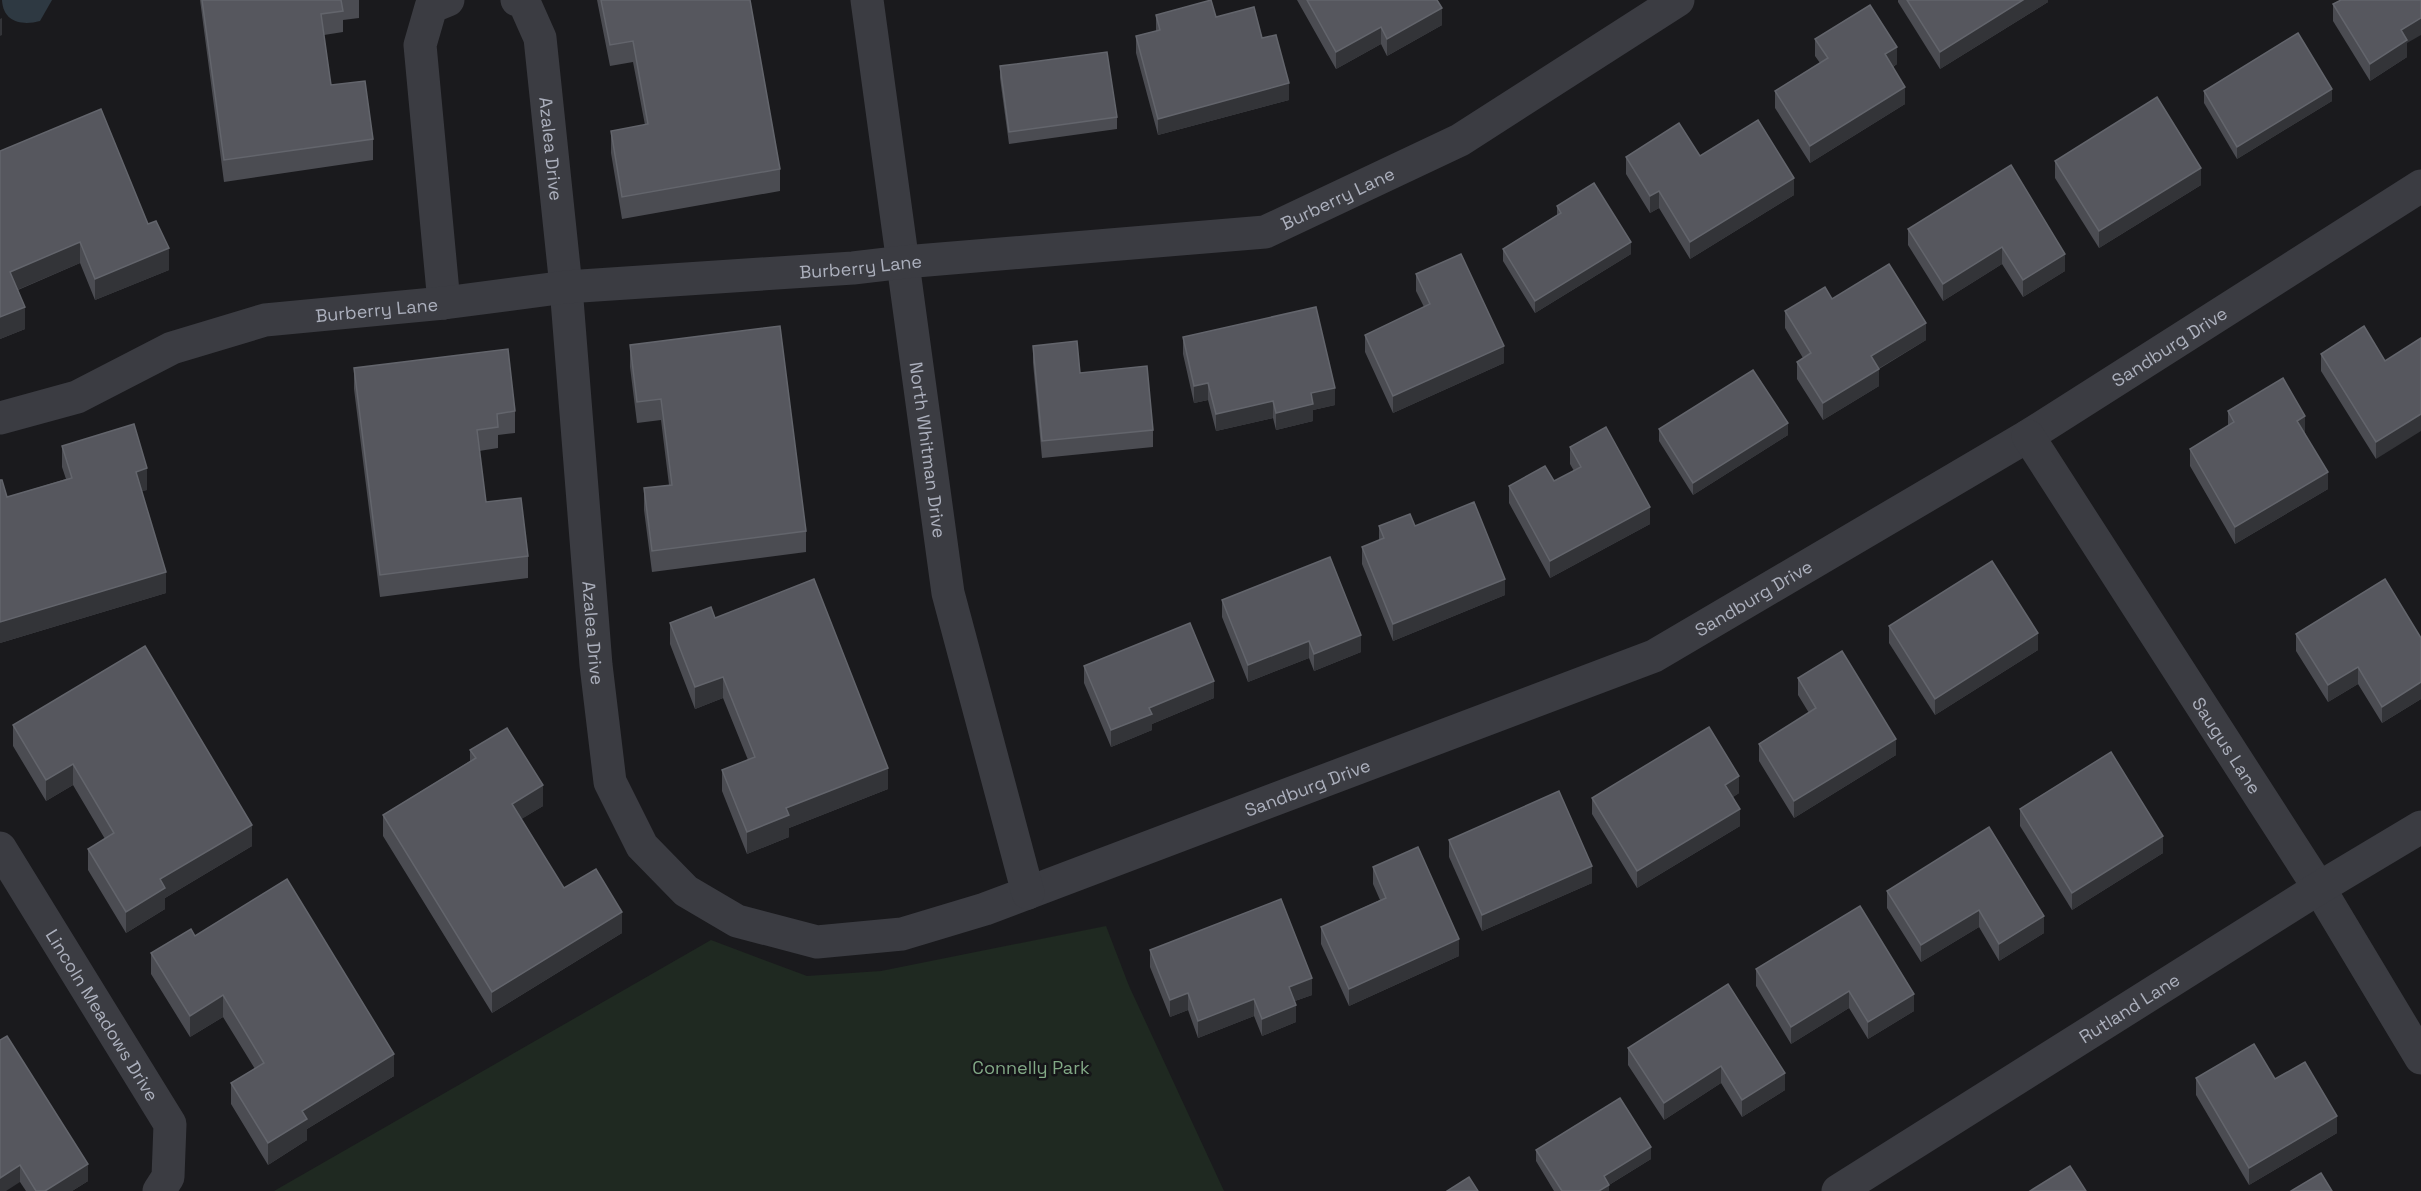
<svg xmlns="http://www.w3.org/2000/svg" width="2421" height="1191" viewBox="0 0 2421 1191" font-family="'Space Grotesk',sans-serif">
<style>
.green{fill:#1f2921}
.water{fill:#2e3942}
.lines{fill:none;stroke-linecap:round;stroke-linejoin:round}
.minor{stroke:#3b3c42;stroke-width:33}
.wall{fill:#4b4c52}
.shaded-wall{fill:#333438}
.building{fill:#56575e;stroke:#63656c;stroke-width:1.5}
.labels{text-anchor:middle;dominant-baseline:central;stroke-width:5;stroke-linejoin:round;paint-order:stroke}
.street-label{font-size:18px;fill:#acb0bd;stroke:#151518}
.park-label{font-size:18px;fill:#82a986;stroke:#151518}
</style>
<rect width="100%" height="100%" fill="#1a1a1d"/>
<polygon class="green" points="1106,926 1129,986 1224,1191 274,1191 711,940 807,976 881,971"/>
<path class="water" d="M 2,0 L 52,0 L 40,21 C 22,26 3,22 2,0 Z"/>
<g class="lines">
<g class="minor">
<path id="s1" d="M 517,0 L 524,2 L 540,38 L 566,287 L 596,665 L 610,782 L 642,846 L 686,891 L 737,921 L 817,942 L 902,934 L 985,909 L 1654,656 L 2028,436 L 2421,186"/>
<path id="s2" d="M 867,0 L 948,593 L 1028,893"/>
<polyline points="444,303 420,45 431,7 448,0"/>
<path id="s3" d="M 0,418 L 77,397 L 172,348 L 265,320 L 444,303 L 566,287 L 853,268 L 904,262 L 1265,232 L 1460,140 L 1678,0"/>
<path id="s4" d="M 2028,436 L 2319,888 L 2421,1058"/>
<path id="s5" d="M 0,848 L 170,1124 L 168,1177 L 159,1191"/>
<path id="s6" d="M 1838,1191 L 2319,888 L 2421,827"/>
</g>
</g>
<g class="wall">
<polygon points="200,0 359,0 359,18 343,20 343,32 324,35 331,85 373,139 373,160 224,182"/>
<polygon points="597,0 750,0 780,169 780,191 622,219 611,153 611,131 645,125 633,62 610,66"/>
<polygon points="1297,0 1437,0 1442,25 1387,56 1381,44 1336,69"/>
<polygon points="1898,0 2048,0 2048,2 1940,69 1898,2"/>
<polygon points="2333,4 2407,43 2407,57 2370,81 2333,21"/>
<polygon points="1156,15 1216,17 1262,38 1289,100 1158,135 1136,53 1136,36 1156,31"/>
<polygon points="1815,39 1897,64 1893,67 1905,104 1810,163 1775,108 1775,91 1820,63 1815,56"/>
<polygon points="1000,66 1117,117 1117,129 1009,144 1000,78"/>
<polygon points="2204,91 2332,101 2237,159 2204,103"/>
<polygon points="0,151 148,224 169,270 95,300 80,263 18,290 25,329 0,339"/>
<polygon points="1700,156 1794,195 1690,259 1659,208 1650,213 1626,174 1626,157"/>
<polygon points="2055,161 2201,185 2099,248 2055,178"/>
<polygon points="2011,165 2065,271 2023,297 2002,264 1943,301 1908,245 1908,229"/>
<polygon points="1557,206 1631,254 1535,313 1503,261 1503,249 1557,215"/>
<polygon points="1416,274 1504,363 1393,413 1365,352 1365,335 1424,307 1416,291"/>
<polygon points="1832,299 1926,340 1879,369 1879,386 1823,420 1797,379 1797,362 1803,358 1785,328 1785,311"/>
<polygon points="1183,337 1335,405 1313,410 1313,421 1276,430 1273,418 1216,431 1208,400 1194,403 1183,354"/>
<polygon points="630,345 806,531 806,552 652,572 644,510 644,488 669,485 661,420 637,423 630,367"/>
<polygon points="1033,346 1153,430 1153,447 1042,458 1033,363"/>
<polygon points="2321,354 2385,361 2376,459 2321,371"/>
<polygon points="354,368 515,411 515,433 498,435 498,448 479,451 486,502 528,556 528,578 380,597 354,389"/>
<polygon points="2228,411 2305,433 2328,489 2235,544 2190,466 2190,449 2228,427"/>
<polygon points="1659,429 1788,435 1693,495 1659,441"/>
<polygon points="62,446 147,490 141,491 166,593 0,643 7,497 66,479 62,467"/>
<polygon points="1570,447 1650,524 1550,578 1509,503 1509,486 1554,481 1574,471 1570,464"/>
<polygon points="1379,526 1415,526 1505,595 1393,641 1362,564 1362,547 1379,540"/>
<polygon points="1222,600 1361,652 1314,671 1309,658 1248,682 1222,617"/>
<polygon points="715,618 888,789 789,828 789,837 747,854 722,791 722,770 748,760 723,698 695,709 670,644 670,623"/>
<polygon points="1889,626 2038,650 1935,715 1889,643"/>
<polygon points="2296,634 2421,638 2421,699 2382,723 2358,684 2328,702 2296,651"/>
<polygon points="1084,666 1214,698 1152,724 1152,730 1111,747 1084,683"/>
<polygon points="1798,678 1896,755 1794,818 1759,761 1759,744 1809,713 1798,695"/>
<polygon points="13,725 252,846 165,898 165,909 126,933 88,870 88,849 105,839 73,785 46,801 13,746"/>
<polygon points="470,750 543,806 521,819 564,888 622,933 492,1013 383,836 383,815 470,761"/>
<polygon points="1739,793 1733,797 1740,826 1637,888 1592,814 1592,798"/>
<polygon points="2020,809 2163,853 2072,910 2020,826"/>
<polygon points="1989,827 2044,933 1999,961 1979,927 1921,962 1887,908 1887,891"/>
<polygon points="1449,840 1592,883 1482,931 1449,857"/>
<polygon points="1373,867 1459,956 1349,1006 1321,944 1321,927 1380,900 1373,884"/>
<polygon points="1860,906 1914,1011 1868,1039 1849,1008 1791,1044 1756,986 1756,969"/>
<polygon points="195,936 394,1076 307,1129 307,1140 268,1165 231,1104 231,1083 255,1069 223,1017 190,1037 151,974 151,953"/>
<polygon points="1150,950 1312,995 1295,1001 1296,1022 1262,1036 1254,1016 1198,1038 1188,1010 1170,1017 1150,967"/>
<polygon points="1728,984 1785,1090 1742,1117 1721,1083 1664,1120 1628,1065 1628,1048"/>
<polygon points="0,1040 88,1181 72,1191 26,1191 20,1182"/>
<polygon points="2196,1078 2275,1079 2337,1133 2249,1185 2196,1095"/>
<polygon points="1536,1150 1651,1159 1609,1185 1609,1191 1554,1191 1536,1161"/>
</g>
<g class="shaded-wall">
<polygon points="2023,0 2048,0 2048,2 1940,69 1940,52"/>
<polygon points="1442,8 1442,25 1387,56 1387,39"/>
<polygon points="2,18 2,35 0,36 0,19"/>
<polygon points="2421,18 2421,35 2407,43 2407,57 2370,81 2370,64 2401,30"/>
<polygon points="1381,27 1381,44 1336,69 1336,52"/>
<polygon points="1897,47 1897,64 1885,71 1885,54"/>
<polygon points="1289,83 1289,100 1158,135 1158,119"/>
<polygon points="1905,87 1905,104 1810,163 1810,146"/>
<polygon points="2332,89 2332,101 2237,159 2237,147"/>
<polygon points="2201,168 2201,185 2099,248 2099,231"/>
<polygon points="1794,178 1794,195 1690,259 1690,242"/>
<polygon points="1659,191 1659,208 1650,213 1650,196"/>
<polygon points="80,242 80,263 10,293 10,272"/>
<polygon points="1631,242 1631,254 1535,313 1535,301"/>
<polygon points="2002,247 2002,264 1943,301 1943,284"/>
<polygon points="169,248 169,270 95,300 95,279"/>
<polygon points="2065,254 2065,271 2023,297 2023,280"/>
<polygon points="25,307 25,329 0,339 0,317"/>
<polygon points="1926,323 1926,340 1871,373 1871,356"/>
<polygon points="1504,346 1504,363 1393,413 1393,396"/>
<polygon points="1879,369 1879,386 1823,420 1823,403"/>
<polygon points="1208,383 1208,400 1194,403 1194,386"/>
<polygon points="1335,388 1335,405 1313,410 1313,421 1276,430 1276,413 1311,393"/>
<polygon points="1273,401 1273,418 1216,431 1216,414"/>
<polygon points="2421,414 2421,431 2376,459 2376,442"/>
<polygon points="2305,416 2305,433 2297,437 2297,421"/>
<polygon points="1788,423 1788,435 1693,495 1693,483"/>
<polygon points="147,468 147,490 136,493 136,472"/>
<polygon points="2328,472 2328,489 2235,544 2235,527"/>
<polygon points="1650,507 1650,524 1550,578 1550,561"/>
<polygon points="166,572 166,593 0,643 0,622"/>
<polygon points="1505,579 1505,595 1393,641 1393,624"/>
<polygon points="2038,633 2038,650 1935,715 1935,699"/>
<polygon points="1361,635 1361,652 1314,671 1314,654"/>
<polygon points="1309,641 1309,658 1248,682 1248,665"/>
<polygon points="2358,667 2358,684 2328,702 2328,685"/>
<polygon points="723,677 723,698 695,709 695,687"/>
<polygon points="1214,681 1214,698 1152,724 1152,730 1111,747 1111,730 1149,708"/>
<polygon points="2421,682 2421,699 2382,723 2382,707"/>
<polygon points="1896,739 1896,755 1794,818 1794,801"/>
<polygon points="73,764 73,785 46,801 46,780"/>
<polygon points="888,768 888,789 789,828 789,837 747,854 747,832 786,808"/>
<polygon points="1739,776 1739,793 1725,802 1725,785"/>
<polygon points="543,785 543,806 512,825 512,804"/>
<polygon points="1740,809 1740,826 1637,888 1637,871"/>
<polygon points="252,825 252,846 165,898 165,909 126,933 126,912 160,879"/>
<polygon points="2163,836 2163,853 2072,910 2072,893"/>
<polygon points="1592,866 1592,883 1482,931 1482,915"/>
<polygon points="1979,910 1979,927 1921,962 1921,945"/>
<polygon points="622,912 622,933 492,1013 492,992"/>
<polygon points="2044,916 2044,933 1999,961 1999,944"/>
<polygon points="1459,939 1459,956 1349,1006 1349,989"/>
<polygon points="1312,978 1312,995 1289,1003 1289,987"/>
<polygon points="1849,991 1849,1008 1791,1044 1791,1027"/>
<polygon points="1188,993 1188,1010 1170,1017 1170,1000"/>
<polygon points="1914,994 1914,1011 1868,1039 1868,1022"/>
<polygon points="223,995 223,1017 190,1037 190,1016"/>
<polygon points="1254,999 1254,1016 1198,1038 1198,1021"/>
<polygon points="1296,1005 1296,1022 1262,1036 1262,1019"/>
<polygon points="394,1054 394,1076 307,1129 307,1140 268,1165 268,1143 302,1111"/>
<polygon points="1721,1066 1721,1083 1664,1120 1664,1103"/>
<polygon points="1785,1073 1785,1090 1742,1117 1742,1100"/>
<polygon points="2337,1116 2337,1133 2249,1185 2249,1168"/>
<polygon points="1651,1147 1651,1159 1604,1188 1604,1176"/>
<polygon points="88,1164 88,1181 72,1191 45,1191"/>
<polygon points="20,1165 20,1182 6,1191 0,1191 0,1178"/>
<polygon points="1609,1185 1609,1191 1599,1191"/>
</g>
<g class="building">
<polygon points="202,0 341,0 343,11 321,14 331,85 365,81 373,139 224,160"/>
<polygon points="601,0 750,0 780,169 622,197 611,131 648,124 633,41 610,45"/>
<polygon points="1211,0 1216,17 1254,7 1262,38 1276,35 1289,83 1158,119 1136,36 1160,30 1156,15"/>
<polygon points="1307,0 1437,0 1442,8 1387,39 1381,27 1336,52"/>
<polygon points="1907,0 2023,0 1940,52"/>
<polygon points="2341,0 2421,0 2421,18 2401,30 2407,40 2370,64 2333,4"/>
<polygon points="1870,5 1897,47 1885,54 1905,87 1810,146 1775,91 1828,58 1815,39"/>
<polygon points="2298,33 2332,89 2237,147 2204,91"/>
<polygon points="1107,52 1117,117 1009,132 1000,66"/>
<polygon points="2157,97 2201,168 2099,231 2055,161"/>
<polygon points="101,109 148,224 156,221 169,248 95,279 80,242 10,272 25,307 0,317 0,151"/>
<polygon points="1758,120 1794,178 1690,242 1659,191 1650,196 1626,157 1679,123 1700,156"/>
<polygon points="2011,165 2065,254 2023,280 2002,247 1943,284 1908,229"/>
<polygon points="1594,183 1631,242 1535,301 1503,249 1561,213 1557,206"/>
<polygon points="1461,254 1504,346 1393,396 1365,335 1430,304 1416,274"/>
<polygon points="1889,264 1926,323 1871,356 1879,369 1823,403 1797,362 1811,353 1785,311 1825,287 1832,299"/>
<polygon points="1316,307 1335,388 1311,393 1313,404 1276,413 1273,401 1216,414 1208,383 1194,386 1183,337"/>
<polygon points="780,326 806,531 652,551 644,488 672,485 661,399 637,402 630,345"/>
<polygon points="2364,326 2385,361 2421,338 2421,414 2376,442 2321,354"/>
<polygon points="1077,341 1080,373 1147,366 1153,430 1042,441 1033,346"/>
<polygon points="508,349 515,411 497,414 498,427 477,430 486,502 521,498 528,556 380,575 354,368"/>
<polygon points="1753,370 1788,423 1693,483 1659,429"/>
<polygon points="2283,378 2305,416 2297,421 2328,472 2235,527 2190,449 2234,422 2228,411"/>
<polygon points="134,424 147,468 136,472 166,572 0,622 0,480 2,480 7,497 72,478 62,446"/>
<polygon points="1606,427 1650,507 1550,561 1509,486 1545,466 1554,481 1581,467 1570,447"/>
<polygon points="1474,502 1505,579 1393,624 1362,547 1384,538 1379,526 1410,514 1415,526"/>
<polygon points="1330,557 1361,635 1314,654 1309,641 1248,665 1222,600"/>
<polygon points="1992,561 2038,633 1935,699 1889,626"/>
<polygon points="814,579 888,768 786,808 789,815 747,832 722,770 755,757 723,677 695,687 670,623 711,607 715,618"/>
<polygon points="2385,579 2421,638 2421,682 2382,707 2358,667 2328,685 2296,634"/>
<polygon points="1190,623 1214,681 1149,708 1152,714 1111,730 1084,666"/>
<polygon points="145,646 252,825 160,879 165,888 126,912 88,849 114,833 73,764 46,780 13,725"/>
<polygon points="1842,651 1896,739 1794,801 1759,744 1816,708 1798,678"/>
<polygon points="1709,727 1739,776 1725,785 1740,809 1637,871 1592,798"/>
<polygon points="507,728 543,785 512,804 564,888 596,869 622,912 492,992 383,815 476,758 470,750"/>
<polygon points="2111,752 2163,836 2072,893 2020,809"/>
<polygon points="1559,791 1592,866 1482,915 1449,840"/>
<polygon points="1989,827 2044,916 1999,944 1979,910 1921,945 1887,891"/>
<polygon points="1418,847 1459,939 1349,989 1321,927 1386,898 1373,867"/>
<polygon points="287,879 394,1054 302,1111 307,1119 268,1143 231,1083 264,1063 223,995 190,1016 151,953 191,929 195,936"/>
<polygon points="1281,899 1312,978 1289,987 1296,1005 1262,1019 1254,999 1198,1021 1188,993 1170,1000 1150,950"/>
<polygon points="1860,906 1914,994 1868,1022 1849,991 1791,1027 1756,969"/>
<polygon points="1728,984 1785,1073 1742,1100 1721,1066 1664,1103 1628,1048"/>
<polygon points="7,1036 88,1164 45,1191 36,1191 20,1165 0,1178 0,1040"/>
<polygon points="2254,1044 2275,1079 2305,1062 2337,1116 2249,1168 2196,1078"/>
<polygon points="1620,1098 1651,1147 1604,1176 1609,1185 1599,1191 1562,1191 1536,1150"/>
<polygon points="2070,1166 2086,1191 2030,1191"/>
<polygon points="2321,1173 2332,1191 2291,1191"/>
<polygon points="1469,1177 1478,1191 1447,1191"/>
</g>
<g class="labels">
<g class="street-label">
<text stroke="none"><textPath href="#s1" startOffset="158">Azalea Drive</textPath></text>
<text stroke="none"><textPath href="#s3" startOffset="1368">Burberry Lane</textPath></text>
<text stroke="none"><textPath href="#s3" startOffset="882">Burberry Lane</textPath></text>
<text stroke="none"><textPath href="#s3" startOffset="396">Burberry Lane</textPath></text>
<text stroke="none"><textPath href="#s1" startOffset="2559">Sandburg Drive</textPath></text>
<text stroke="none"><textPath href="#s2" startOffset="454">North Whitman Drive</textPath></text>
<text stroke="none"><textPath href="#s1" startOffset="2073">Sandburg Drive</textPath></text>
<text stroke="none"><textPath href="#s1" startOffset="644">Azalea Drive</textPath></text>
<text stroke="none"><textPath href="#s4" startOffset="368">Saugus Lane</textPath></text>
<text stroke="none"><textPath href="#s1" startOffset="1587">Sandburg Drive</textPath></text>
<text stroke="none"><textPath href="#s6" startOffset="344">Rutland Lane</textPath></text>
<text stroke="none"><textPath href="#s5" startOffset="196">Lincoln Meadows Drive</textPath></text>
</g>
<g class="park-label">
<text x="1031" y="1067">Connelly Park</text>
</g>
</g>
</svg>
